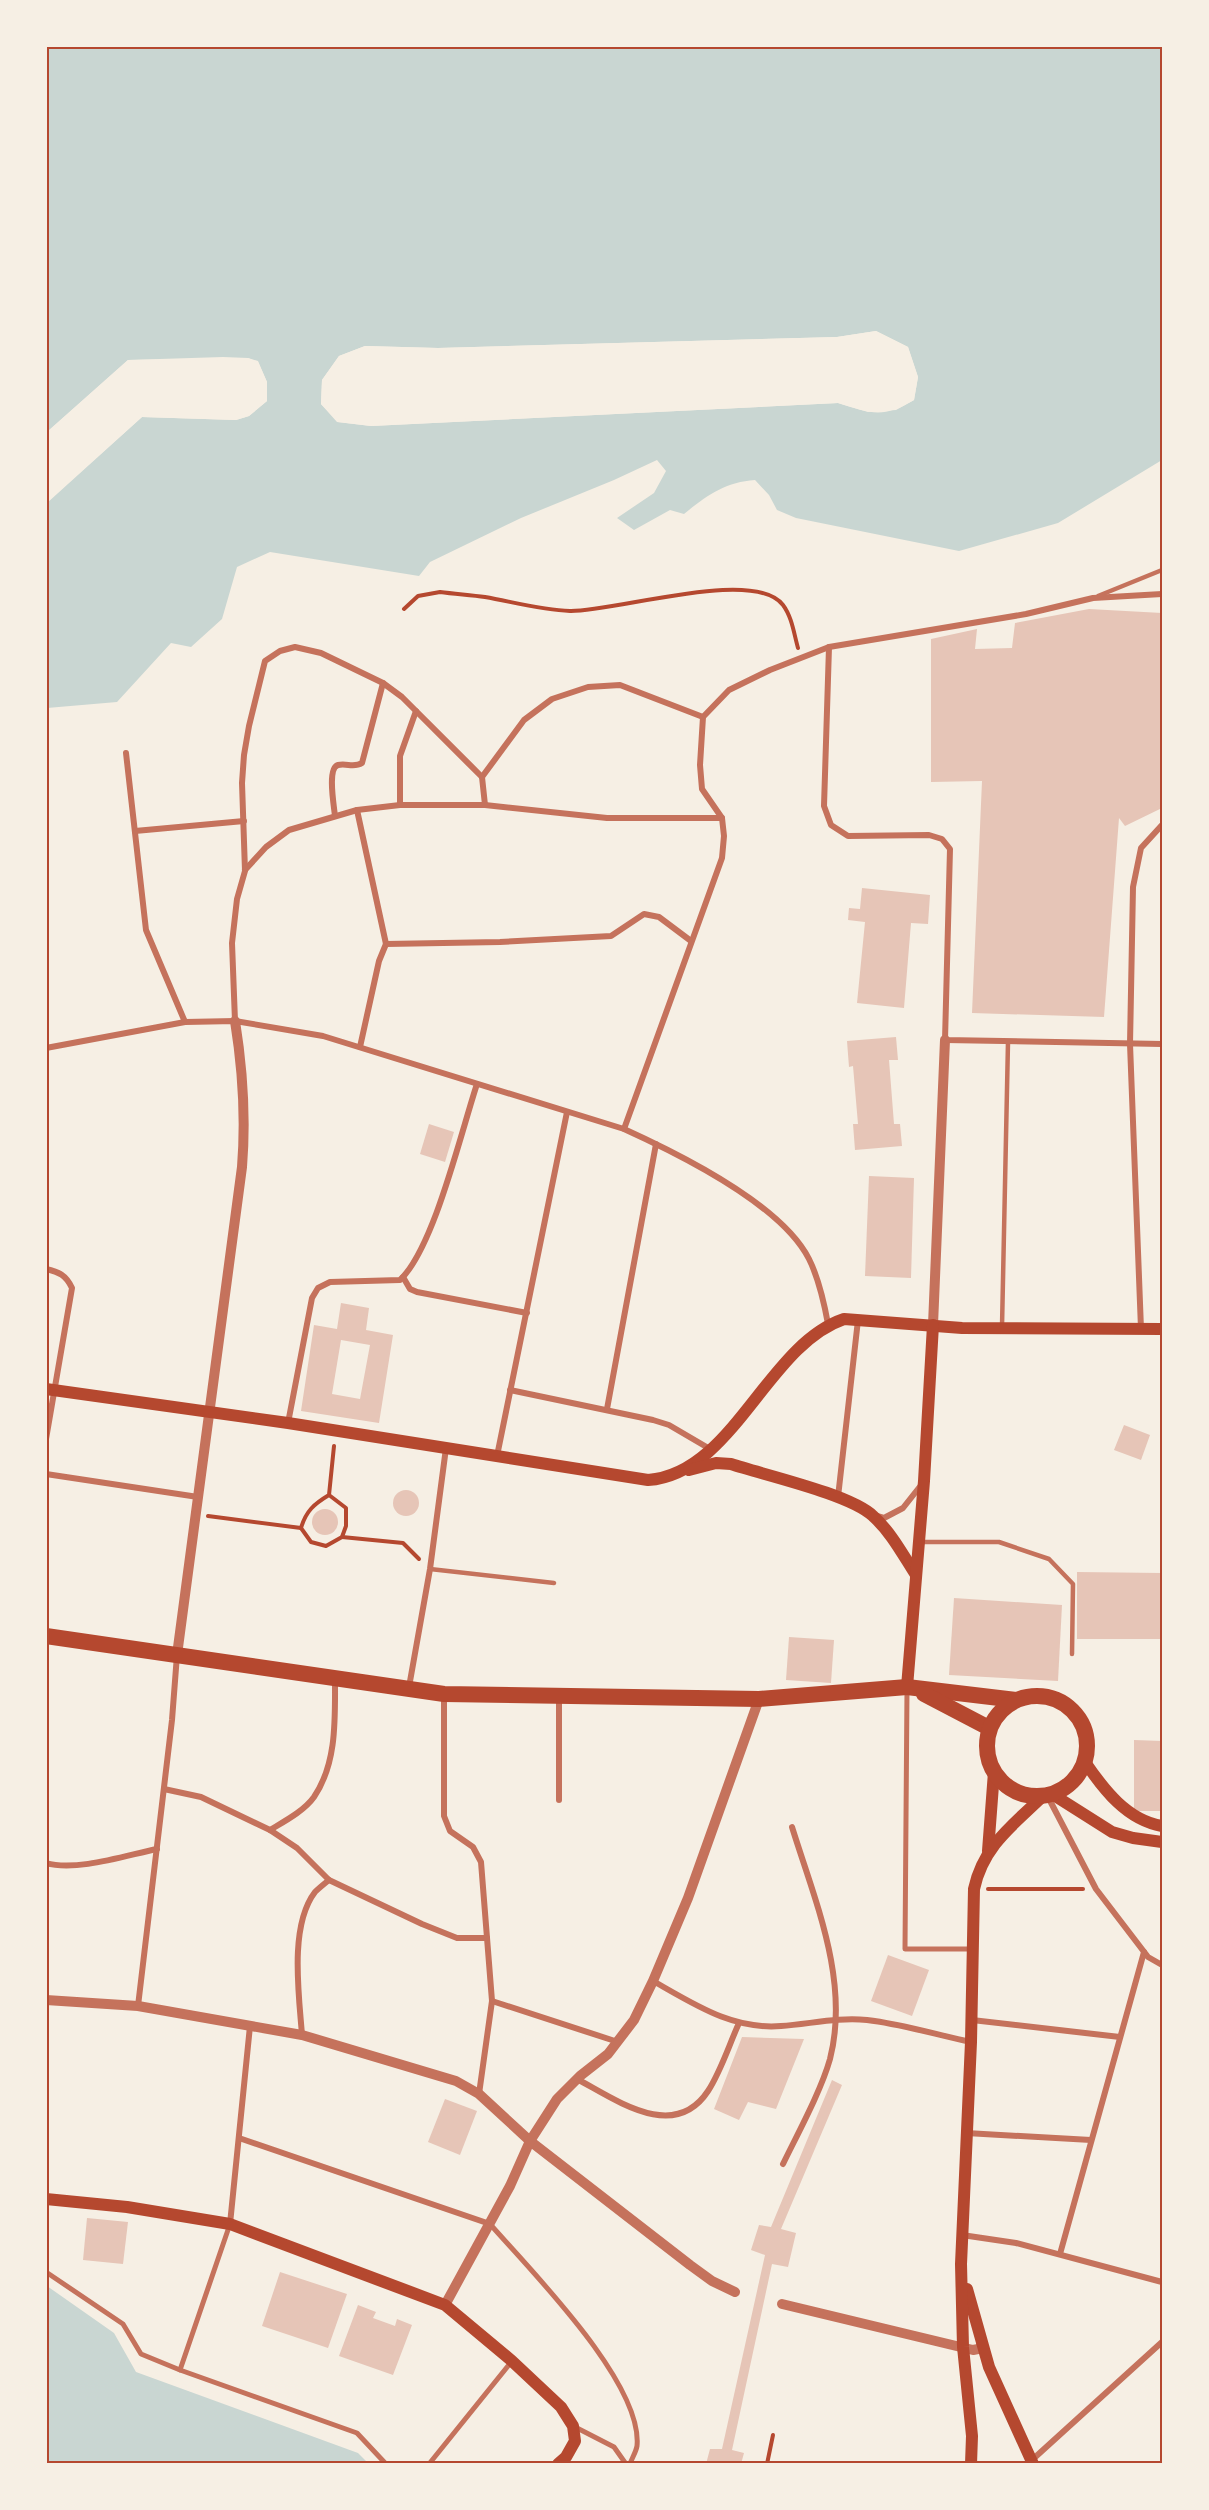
<svg xmlns="http://www.w3.org/2000/svg" width="1209" height="2510" viewBox="0 0 1209 2510" font-family="'Fira Sans',sans-serif">
<style>
.water{fill:#c9d6d2;fill-rule:evenodd}
.pier{fill:#f6efe4;fill-rule:evenodd}
.building{fill:#e6c5b7;fill-rule:evenodd}
.lines{fill:none;stroke-linecap:round;stroke-linejoin:round}
.path{stroke:#b5482f;stroke-width:4}
.service{stroke:#c5725c;stroke-width:4.5}
.pedestrian{stroke:#c5725c;stroke-width:5}
.minor{stroke:#c5725c;stroke-width:6}
.tertiary{stroke:#c5725c;stroke-width:10}
.secondary{stroke:#b5482f;stroke-width:12}
.trunk{stroke:#b5482f;stroke-width:16}
.neatline{fill:none;stroke:#b5482f;stroke-width:2}
</style>
<rect width="100%" height="100%" fill="#f6efe4"/>
<g class="water">
<path d="M 47,47 L 1162,47 L 1162,460 L 1058,523 L 959,551 L 796,518 L 777,510 L 769,495 L 755,480 C 725,482 706,496 684,514 L 670,510 L 634,530 L 617,518 L 654,493 L 666,471 L 657,460 L 614,480 L 521,518 L 430,562 L 419,576 L 270,552 L 237,567 L 222,619 L 191,647 L 171,643 L 117,702 L 47,708 L 46,503 L 142,417 L 236,420 L 249,416 L 267,401 L 267,382 L 258,362 L 248,358 L 128,360 L 47,432 ZM 876,331 L 908,347 L 918,377 L 914,400 C 883,419 870,413 838,403 L 371,426 L 338,422 L 321,404 L 322,380 L 339,356 L 365,346 L 438,348 L 837,337 Z"/>
<polygon points="47,2286 114,2333 136,2372 358,2453 368,2463 47,2463"/>
</g>
<g class="pier">
<path d="M 876,331 L 908,347 L 918,377 L 914,400 L 896,410 L 868,412 L 838,403 L 371,426 L 337,422 L 321,404 L 322,380 L 339,356 L 365,346 L 438,348 L 837,337 ZM 876,334 L 905,349 L 915,377 L 911,398 L 895,407 L 868,409 L 837,400 L 371,423 L 339,420 L 324,403 L 325,381 L 341,358 L 365,349 L 438,351 L 838,340 Z"/>
<polygon points="223,357 248,358 258,361 267,382 267,401 249,416 236,420 142,417 47,503 46,499 141,414 187,414 235,417 248,414 264,399 264,382 256,364 247,361 223,360 129,363 46,435 47,432 128,360"/>
</g>
<g class="building">
<polygon points="1089,609 1162,613 1162,808 1125,826 1119,818 1104,1017 972,1013 982,781 931,782 931,639 977,629 975,649 1012,648 1015,623"/>
<polygon points="862,888 930,895 928,924 911,923 904,1008 857,1003 865,922 848,920 849,908 860,909"/>
<polygon points="896,1037 898,1060 889,1060 894,1124 900,1124 902,1146 855,1150 853,1124 858,1124 853,1066 849,1067 847,1041"/>
<polygon points="429,1124 454,1132 445,1162 420,1154"/>
<polygon points="869,1176 914,1178 911,1278 865,1276"/>
<path d="M 341,1303 L 369,1308 L 366,1330 L 393,1335 L 379,1423 L 301,1411 L 314,1325 L 337,1329 ZM 341,1340 L 370,1345 L 360,1399 L 332,1394 Z"/>
<polygon points="1124,1425 1150,1435 1141,1460 1114,1450"/>
<circle cx="406" cy="1503" r="13"/>
<circle cx="325" cy="1522" r="13"/>
<polygon points="1077,1572 1162,1573 1162,1639 1077,1639"/>
<polygon points="954,1598 1062,1605 1058,1681 949,1675"/>
<polygon points="789,1637 834,1640 831,1683 786,1680"/>
<polygon points="1134,1740 1162,1741 1162,1811 1134,1811"/>
<polygon points="888,1955 929,1970 912,2016 871,2001"/>
<polygon points="742,2037 804,2039 776,2109 748,2102 739,2120 714,2109"/>
<polygon points="832,2080 842,2085 781,2229 796,2233 788,2267 772,2264 732,2450 744,2453 741,2464 706,2464 710,2449 722,2449 765,2255 751,2250 759,2225 771,2227"/>
<polygon points="445,2099 477,2111 460,2155 428,2142"/>
<polygon points="87,2218 128,2222 123,2264 83,2260"/>
<polygon points="280,2272 347,2294 328,2348 262,2326"/>
<polygon points="358,2305 376,2312 373,2318 395,2326 397,2319 412,2325 393,2375 339,2356"/>
</g>
<g class="lines">
<g class="path">
<path d="M 404,609 L 418,596 L 440,592 C 455,594 470,595 485,597 C 513,602 542,610 570,611 C 615,612 754,567 783,605 C 792,617 794,634 798,648"/>
<path d="M 329,1495 L 346,1508 L 346,1526 L 342,1537 L 326,1546 L 311,1542 L 301,1528 C 306,1511 314,1504 329,1495 L 334,1446"/>
<polyline points="208,1516 301,1528"/>
<polyline points="342,1537 403,1543 419,1559"/>
<polyline points="988,1889 1083,1889"/>
<polyline points="767,2464 773,2435"/>
</g>
<g class="service">
<polyline points="1098,596 1162,570"/>
<polyline points="1002,1327 1008,1042"/>
<polyline points="919,1542 999,1542 1049,1559 1073,1584 1072,1654"/>
<polyline points="430,1569 554,1583"/>
</g>
<g class="pedestrian">
<polyline points="907,1689 905,1949 972,1949"/>
<path d="M 490,2224 C 531,2271 643,2383 637,2446 C 636,2452 632,2458 630,2464"/>
<polyline points="46,2272 123,2324 141,2354 180,2370 357,2433 386,2464"/>
<polyline points="180,2370 230,2224"/>
<polyline points="575,2427 614,2447 626,2464"/>
<polyline points="429,2464 512,2361"/>
</g>
<g class="minor">
<polyline points="829,647 824,806 831,825 848,836 929,835 942,839 950,849 945,1040 1162,1044"/>
<polyline points="126,753 146,930 185,1022"/>
<polyline points="400,805 400,756 416,711"/>
<polyline points="485,805 482,777 524,720 552,699 588,687 620,685 703,717"/>
<polyline points="357,810 386,944"/>
<path d="M 335,816 C 334,806 327,768 338,765 C 347,763 354,768 362,763 L 383,683"/>
<polyline points="135,831 244,821"/>
<polyline points="245,870 266,847 289,830 357,810 400,805 485,805 607,818 722,818"/>
<polyline points="386,944 500,942 611,936 644,914 659,917 691,941"/>
<polyline points="235,1021 232,943 237,899 245,871 242,783 244,755 249,726 265,661 280,651 295,647 321,653 383,683 402,697 482,777"/>
<polyline points="360,1047 379,961 386,944"/>
<path d="M 46,1048 L 185,1022 L 235,1021 L 323,1036 L 624,1129 C 679,1154 781,1204 809,1259 C 819,1279 824,1302 828,1324"/>
<polyline points="624,1129 722,858 724,836 722,818 702,789 700,765 703,717 729,690 770,670 829,647 1026,614 1093,598 1162,594"/>
<path d="M 46,1269 C 59,1272 66,1275 72,1288 L 46,1439"/>
<polyline points="403,1277 410,1289 417,1292 527,1313"/>
<polyline points="1141,1329 1130,1044 1133,887 1141,848 1162,825"/>
<polyline points="510,1390 653,1420 669,1425 710,1449"/>
<polyline points="607,1409 656,1144"/>
<path d="M 288,1423 L 312,1298 L 318,1288 L 330,1282 L 400,1280 C 434,1248 461,1132 477,1084"/>
<polyline points="497,1456 567,1112"/>
<polyline points="46,1474 198,1497"/>
<polyline points="838,1497 858,1320"/>
<polyline points="877,1516 884,1518 903,1508 922,1484"/>
<polyline points="409,1687 430,1569 446,1448"/>
<polyline points="444,1695 444,1816 450,1831 473,1847 481,1862 492,2001 479,2094"/>
<polyline points="164,1789 201,1797 270,1830 297,1848 329,1880 422,1924 457,1938 487,1938"/>
<polyline points="1047,1795 1096,1889 1148,1957 1162,1965"/>
<polyline points="559,1800 559,1697"/>
<path d="M 270,1830 C 285,1821 304,1811 314,1797 C 337,1763 335,1719 335,1680"/>
<path d="M 46,1863 C 76,1872 127,1855 157,1849"/>
<path d="M 653,1981 C 694,2004 732,2030 781,2026 C 810,2024 838,2017 867,2020 C 902,2024 937,2035 971,2042"/>
<polyline points="492,2001 618,2042"/>
<polyline points="138,2006 172,1720 177,1655"/>
<polyline points="972,2020 1120,2037"/>
<path d="M 302,2035 C 299,1995 289,1926 315,1892 C 319,1888 324,1884 329,1880"/>
<path d="M 577,2079 C 615,2099 674,2143 708,2091 C 721,2071 729,2045 739,2023"/>
<polyline points="966,2133 1091,2140"/>
<polyline points="239,2138 490,2224"/>
<path d="M 783,2164 C 798,2133 821,2091 830,2059 C 850,1981 815,1901 792,1827"/>
<polyline points="230,2224 250,2026"/>
<polyline points="962,2235 1016,2243 1162,2282"/>
<polyline points="1060,2254 1144,1952"/>
<polyline points="1032,2460 1162,2342"/>
</g>
<g class="tertiary">
<polyline points="933,1325 945,1040"/>
<path d="M 177,1655 L 242,1167 C 246,1117 243,1071 235,1021"/>
<polyline points="46,2000 138,2006 302,2035 456,2081 479,2094 530,2141 690,2265 712,2281 735,2292"/>
<polyline points="782,2304 973,2350 978,2349 982,2345"/>
<polyline points="445,2305 510,2186 530,2141 557,2099 580,2076 608,2054 634,2020 653,1981 688,1898 759,1699"/>
</g>
<g class="secondary">
<path d="M 46,1389 L 288,1423 L 648,1480 C 733,1474 767,1345 844,1319 L 962,1328 L 1162,1329"/>
<path d="M 689,1470 L 716,1463 L 731,1464 C 764,1475 850,1494 873,1516 C 891,1532 903,1555 916,1575"/>
<polyline points="907,1687 924,1481 933,1325"/>
<path d="M 1085,1762 C 1104,1790 1127,1820 1162,1826"/>
<polyline points="1052,1794 1112,1832 1133,1838 1162,1842"/>
<polyline points="988,1851 994,1772"/>
<polyline points="46,2199 127,2207 230,2224 445,2305 512,2361 561,2407 573,2426 575,2441 566,2457 558,2464"/>
<polyline points="967,2289 989,2367 1033,2464"/>
<path d="M 971,2464 L 972,2436 L 963,2347 L 961,2264 L 971,2042 L 974,1889 C 983,1846 1013,1825 1043,1796"/>
</g>
<g class="trunk">
<polyline points="46,1636 444,1694 759,1699 907,1687 1016,1700"/>
<polyline points="924,1694 989,1728"/>
<circle cx="1037" cy="1746" r="50"/>
</g>
</g>
<rect width="1209" height="2510" fill="none" stroke="#f6efe4" stroke-width="96"/>
<rect x="48" y="48" width="1113" height="2414" class="neatline"/>
</svg>
